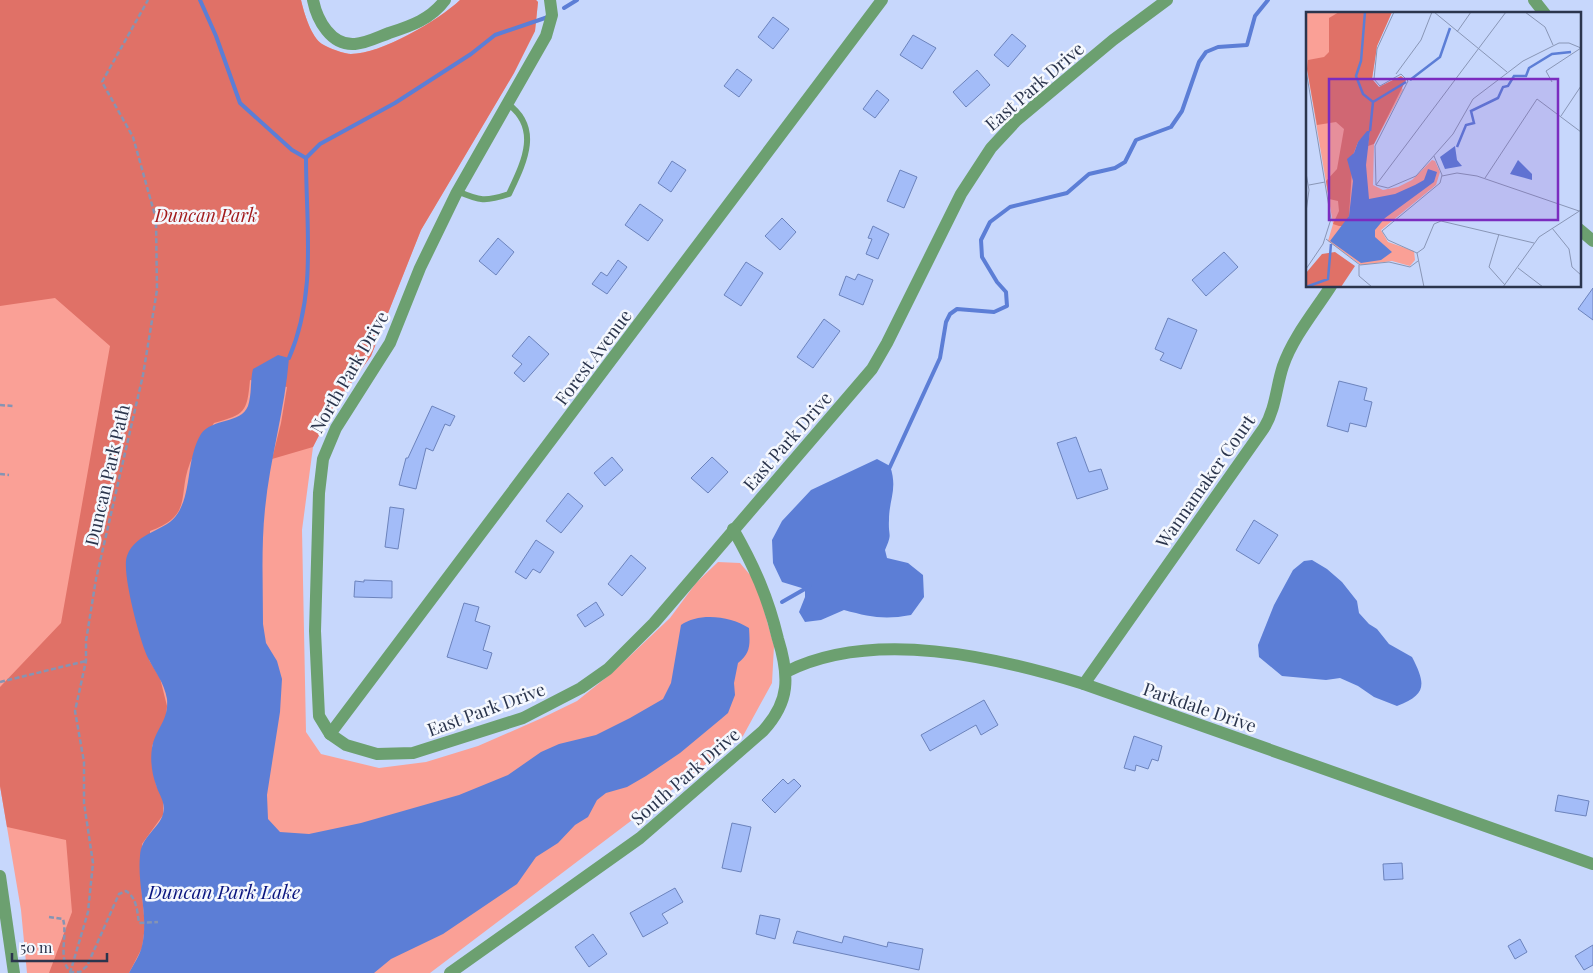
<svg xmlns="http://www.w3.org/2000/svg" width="1593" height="973" viewBox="0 0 1593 973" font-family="'Playfair Display',serif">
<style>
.green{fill:#faa096}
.forest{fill:#e07167}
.water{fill:#5c7ed6}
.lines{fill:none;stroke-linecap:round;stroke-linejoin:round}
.stream{stroke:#5c7ed6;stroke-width:4}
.building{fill:#a3bcf8;stroke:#6c83bc}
.path{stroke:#8694b3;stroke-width:2.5;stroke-dasharray:5 2.5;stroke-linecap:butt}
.service{stroke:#6ca070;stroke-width:6}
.minor{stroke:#6ca070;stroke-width:12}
.labels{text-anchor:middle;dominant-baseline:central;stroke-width:5;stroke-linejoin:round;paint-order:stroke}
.street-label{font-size:18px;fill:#2b354d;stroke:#f5f8fe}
.park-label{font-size:18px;font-style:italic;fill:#a21a1c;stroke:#f5f8fe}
.water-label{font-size:19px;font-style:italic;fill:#0a157f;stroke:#f5f8fe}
.inset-river{fill:none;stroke:#5c7ed6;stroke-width:2.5}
.inset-road{fill:none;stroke:#8996b6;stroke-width:1}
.view{fill:#7b2cbf;fill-opacity:0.15;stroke:#7b2cbf;stroke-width:2.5}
.inset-edge{fill:none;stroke:#2b354d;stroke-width:2.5}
</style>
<rect width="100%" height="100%" fill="#c7d7fc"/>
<path class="green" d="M 0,0 L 301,0 C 304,13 311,37 322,44 C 328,48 345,54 351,54 C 381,54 439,20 460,0 L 536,0 L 538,2 L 535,31 L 514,73 L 421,230 L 371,356 L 333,408 L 313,447 L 302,530 L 306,732 L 321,754 L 379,768 L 426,762 L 478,746 L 542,718 L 577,701 L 613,672 L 670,618 L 696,583 L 718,562 L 740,563 L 756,582 L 774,646 L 772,683 L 743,736 L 430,973 L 27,973 L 21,910 L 0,786 Z"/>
<path class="forest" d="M 0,0 L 301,0 C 304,13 311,37 322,44 C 328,48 345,54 351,54 C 381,54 439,20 460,0 L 536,0 L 538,2 L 535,31 L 514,73 L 421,230 L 371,356 L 333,408 L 313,447 L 272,459 L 281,423 L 287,387 L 250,380 C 247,413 245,414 214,423 C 206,436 196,449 190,463 C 177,496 194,515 150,531 L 149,660 L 160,678 L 167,706 L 166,717 L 152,746 L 156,785 L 163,798 L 163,815 L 142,844 L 141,885 L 145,926 L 142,948 L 129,973 L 49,973 L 72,912 L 66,840 L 7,827 L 0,786 L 0,687 L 61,623 L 110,346 L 55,298 L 0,306 Z"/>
<g class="water">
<path d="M 278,355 L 289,358 C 285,409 270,458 265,509 C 261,547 263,586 263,624 L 266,643 L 277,661 L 282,679 L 280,712 L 267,795 L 268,819 L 280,832 L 309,834 L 361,823 L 459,795 L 508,775 L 541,752 L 559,744 L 596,735 L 630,718 L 663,699 L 671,683 L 681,625 C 699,612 731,616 749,628 C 750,644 751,653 738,663 L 734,683 L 735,695 L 728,713 L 721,719 L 680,753 L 646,776 L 627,787 L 606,793 L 597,800 L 588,817 L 575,825 L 558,843 L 536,857 L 517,884 L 443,934 L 391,959 L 374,973 L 129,973 C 133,965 140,955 142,946 C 149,916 137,886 140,856 C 141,836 159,829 163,814 C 166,802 159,795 156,785 C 152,774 150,760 152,748 C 155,729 169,721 167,699 C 164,682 155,672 148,658 C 140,642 121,571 127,556 C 136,531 167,532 178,513 C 192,491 186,459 201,434 C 212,418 241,424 248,406 C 252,394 250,381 253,369 Z"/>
<path d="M 877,459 L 890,466 C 898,489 889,499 889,520 C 888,537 893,532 885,550 L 887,558 L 908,563 L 923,575 L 924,597 L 911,615 C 884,620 870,617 844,610 L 821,620 L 805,622 L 799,612 L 805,597 L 805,589 L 782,582 L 773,563 L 772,540 L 782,521 L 811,490 Z"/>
<path d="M 1312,560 L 1327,569 L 1342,582 L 1357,601 L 1359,613 L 1369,624 L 1377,629 L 1389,644 L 1412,657 C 1426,684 1427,695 1397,706 L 1374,697 L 1358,686 L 1340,678 L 1326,680 L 1282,676 L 1259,657 L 1258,645 L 1274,605 L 1293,570 L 1304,561 Z"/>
</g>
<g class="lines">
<g class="stream">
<polyline points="200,0 216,36 240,103 292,150 306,158"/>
<polyline points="564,8 577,0"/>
<path d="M 289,358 C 317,293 306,227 306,158 L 320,144 L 395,103 L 471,54 L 495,35 L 548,17"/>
<polyline points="889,469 940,358 946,322 950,314 957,309 994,312 1007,306 1006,292 997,282 982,257 981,240 990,222 1010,207 1067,193 1089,174 1115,168 1125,162 1136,140 1171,127 1182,111 1199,62 1206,52 1218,47 1247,45 1255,16 1268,0"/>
<polyline points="782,602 810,586"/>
</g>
</g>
<g class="building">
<polygon points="773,17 789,29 773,49 758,37"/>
<polygon points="1012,34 1026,46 1008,67 994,55"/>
<polygon points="913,35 936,48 922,69 900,55"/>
<polygon points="737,69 752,80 739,97 724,86"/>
<polygon points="977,70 990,85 966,107 953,92"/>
<polygon points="877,90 889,100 875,118 863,109"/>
<polygon points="672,161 686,170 671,192 658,183"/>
<polygon points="900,170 917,177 904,208 887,201"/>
<polygon points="640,204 663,220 648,241 625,225"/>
<polygon points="782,218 796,232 780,250 765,236"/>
<polygon points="873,226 889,234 878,259 866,254 872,239 868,238"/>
<polygon points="498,238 514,252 496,275 479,261"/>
<polygon points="1224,252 1238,267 1206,296 1192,280"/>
<polygon points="618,260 627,267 607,294 592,284 601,272 607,276"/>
<polygon points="746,262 763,273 741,306 724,295"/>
<polygon points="858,274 873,280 863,305 839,295 846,276 855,280"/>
<polygon points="1593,288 1593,320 1578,309"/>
<polygon points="1168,318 1197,330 1181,369 1160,360 1164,353 1155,349"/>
<polygon points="824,319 840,331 813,368 797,357"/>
<polygon points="529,336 549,354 524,382 514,373 522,364 512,356"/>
<polygon points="1339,381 1367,388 1364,400 1372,402 1366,427 1350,423 1348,432 1327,426"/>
<polygon points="432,406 455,416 450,426 445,424 433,451 426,448 416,489 399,485 406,458 408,458"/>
<polygon points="1076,437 1089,472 1101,469 1108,489 1077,499 1057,443"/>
<polygon points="612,457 623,470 605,486 594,473"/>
<polygon points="712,457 728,472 708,493 691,478"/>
<polygon points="568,493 583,506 561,533 546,521"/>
<polygon points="390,507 404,509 398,549 385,547"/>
<polygon points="1254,520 1278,535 1259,564 1236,550"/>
<polygon points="536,540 554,552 540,573 533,569 526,579 515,572"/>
<polygon points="631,555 646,568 622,596 608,584"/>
<polygon points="364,580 392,581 392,598 354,597 355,581 364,582"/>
<polygon points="596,602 604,615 585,627 577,615"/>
<polygon points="464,603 479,607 475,621 490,626 483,650 492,653 487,669 447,657"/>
<polygon points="984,700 998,725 981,735 976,725 930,751 921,735"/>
<polygon points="1134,736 1162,746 1158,761 1152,759 1148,769 1136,765 1135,771 1124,768"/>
<polygon points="783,779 788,784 794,779 801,786 775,813 762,800"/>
<polygon points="1558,795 1589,801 1586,816 1555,811"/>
<polygon points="732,823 751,827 741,872 722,868"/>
<polygon points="1402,863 1403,879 1384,880 1383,864"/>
<polygon points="675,888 683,902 662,914 668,923 643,937 630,913"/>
<polygon points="760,915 780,919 775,939 756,934"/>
<polygon points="797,931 842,943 844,936 887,947 888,942 923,949 919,970 793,943"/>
<polygon points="593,934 607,954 589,967 575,947"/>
<polygon points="1520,939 1527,952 1515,959 1508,946"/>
<polygon points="1593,945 1593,965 1584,970 1575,956"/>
</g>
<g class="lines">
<g class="path">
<polyline points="0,405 13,406"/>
<polyline points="0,474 9,475"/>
<polyline points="0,682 86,661"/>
<path d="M 49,917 L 63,919 C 68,936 57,960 71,972 L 80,972 L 87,966 L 119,894 L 126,891 C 137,898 137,911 139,923 L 158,922"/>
<polyline points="70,973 88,912 93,863 84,803 84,762 75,711 86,661 86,641 96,579 143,375 157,290 156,219 133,137 102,82 148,0"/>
</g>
<path class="service" d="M 457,191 C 480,201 485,202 509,194 C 523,164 542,129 508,104"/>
<g class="minor">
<path d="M 313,0 C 317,20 331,46 355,44 C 367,43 378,37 389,33 C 411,26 431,19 445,0"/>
<polyline points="550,0 552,15 546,36 456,194 420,268 390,343 336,428 323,459 319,493 315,631 319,716 330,734 346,745 377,754 413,753 523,718 581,688 608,669 654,623 872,369 887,343 961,194 991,148 1016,121 1113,40 1167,0"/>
<polyline points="1534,0 1545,14"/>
<polyline points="1579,229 1593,241"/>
<path d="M 786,672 C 873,628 996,657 1084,684 L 1593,864"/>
<path d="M 1084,684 L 1264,428 C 1276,408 1276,387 1283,366 C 1293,337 1315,311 1331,286"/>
<polyline points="330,734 882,0"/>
<polyline points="0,876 14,973"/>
<path d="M 450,973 L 640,838 L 763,731 C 774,719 783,705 785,688 C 787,671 783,655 778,639 C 768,597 754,566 733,529"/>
</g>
</g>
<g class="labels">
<g class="street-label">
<text transform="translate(1034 86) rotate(-41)">East Park Drive</text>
<text transform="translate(593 357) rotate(-53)">Forest Avenue</text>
<text transform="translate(349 372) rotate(-60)">North Park Drive</text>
<text transform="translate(787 441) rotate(-49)">East Park Drive</text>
<text transform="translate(107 475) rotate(-77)">Duncan Park Path</text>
<text transform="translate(1205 481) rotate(-55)">Wannamaker Court</text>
<text transform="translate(1200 707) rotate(19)">Parkdale Drive</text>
<text transform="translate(486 709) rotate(-20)">East Park Drive</text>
<text transform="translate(685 776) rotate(-41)">South Park Drive</text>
</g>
<g class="park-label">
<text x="206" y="215">Duncan Park</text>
</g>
<g class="water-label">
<text x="224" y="891">Duncan Park Lake</text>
</g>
</g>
<g transform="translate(1306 12)">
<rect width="275" height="275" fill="#c7d7fc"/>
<path d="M 0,0 L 86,0 L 71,34 L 66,67 L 73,75 L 91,66 L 97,78 L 68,132 L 67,173 L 77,178 L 92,175 L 106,168 L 126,148 L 129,149 L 134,160 L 130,173 L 75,218 L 82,230 L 108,239 L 109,248 L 104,254 L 86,249 L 55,253 L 22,229 L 27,212 L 1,57 Z" fill="#faa096"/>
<path d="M 33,0 L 86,0 L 71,34 L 66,67 L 73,75 L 95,64 L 100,68 L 68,132 L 62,134 L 64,119 L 52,130 L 47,143 L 43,204 L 38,214 L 33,214 L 27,212 L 33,199 L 32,189 L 23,187 L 20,169 L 31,157 L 38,117 L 30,110 L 11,113 L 1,57 L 2,48 L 18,45 L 23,40 L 23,6 ZM 29,240 L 49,254 L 35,275 L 0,275 L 0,261 L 16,242 Z" fill="#e07167"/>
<path d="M 61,119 L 64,119 L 60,153 L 63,187 L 89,182 L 109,173 L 118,168 L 122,157 L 131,160 L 128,170 L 79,206 L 69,218 L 69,225 L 86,240 L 75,248 L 55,251 L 24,229 L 43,204 L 47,169 L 41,147 L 48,141 L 52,130 ZM 149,134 L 151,148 L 156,154 L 139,157 L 134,145 ZM 212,148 L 226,162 L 226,168 L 204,162 Z" fill="#5c7ed6"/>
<path class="inset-river" d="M 59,0 L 55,49 L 50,64 L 57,82 L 67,90 L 64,119M 104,68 L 134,45 L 144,16M 67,90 L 100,70M 151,135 L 160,113 L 168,111 L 165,99 L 192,86 L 197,75 L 202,74 L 208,64 L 220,64 L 223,56 L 246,42 L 265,40M 0,275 L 22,267 L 25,232"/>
<path class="inset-road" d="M 128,0 L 201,60M 219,0 L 239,15 L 247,33M 151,20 L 165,0M 0,58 L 25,207 L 17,232 L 0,257M 90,62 L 115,28 L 126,0M 246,70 L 240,59 L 275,36M 255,104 L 275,74M 0,161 L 3,178 L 0,200M 136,164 L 151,161 L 171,164 L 273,199M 179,166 L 231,87 L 275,120M 3,173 L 19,170M 70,173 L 82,176 L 110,164 L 147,122 L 167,87 L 217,49 L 253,31 L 263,31 L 275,36M 70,173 L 69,134 L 102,69 L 95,62 L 74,74 L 68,67 L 71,37 L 88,0M 70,173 L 200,0M 246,216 L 263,237 L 266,255 L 275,263M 193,222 L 183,255 L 199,273M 20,227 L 54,253 L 83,250 L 104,255 L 112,249M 111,241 L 118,236 L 128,212 L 135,209 L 228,231M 53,253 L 53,264 L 66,275M 212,256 L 237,275M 118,275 L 111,241 L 82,228 L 76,219 L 134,171 L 136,163 L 128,144M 197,275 L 233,225 L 275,198"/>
<path class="view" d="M 23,67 L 252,67 L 252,208 L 23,208 Z"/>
<rect width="275" height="275" class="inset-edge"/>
</g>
<path d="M12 953v8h95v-8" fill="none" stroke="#2b354d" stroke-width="2.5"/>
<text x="20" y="953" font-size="15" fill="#2b354d" stroke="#f5f8fe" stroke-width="4" paint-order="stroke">50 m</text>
</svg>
